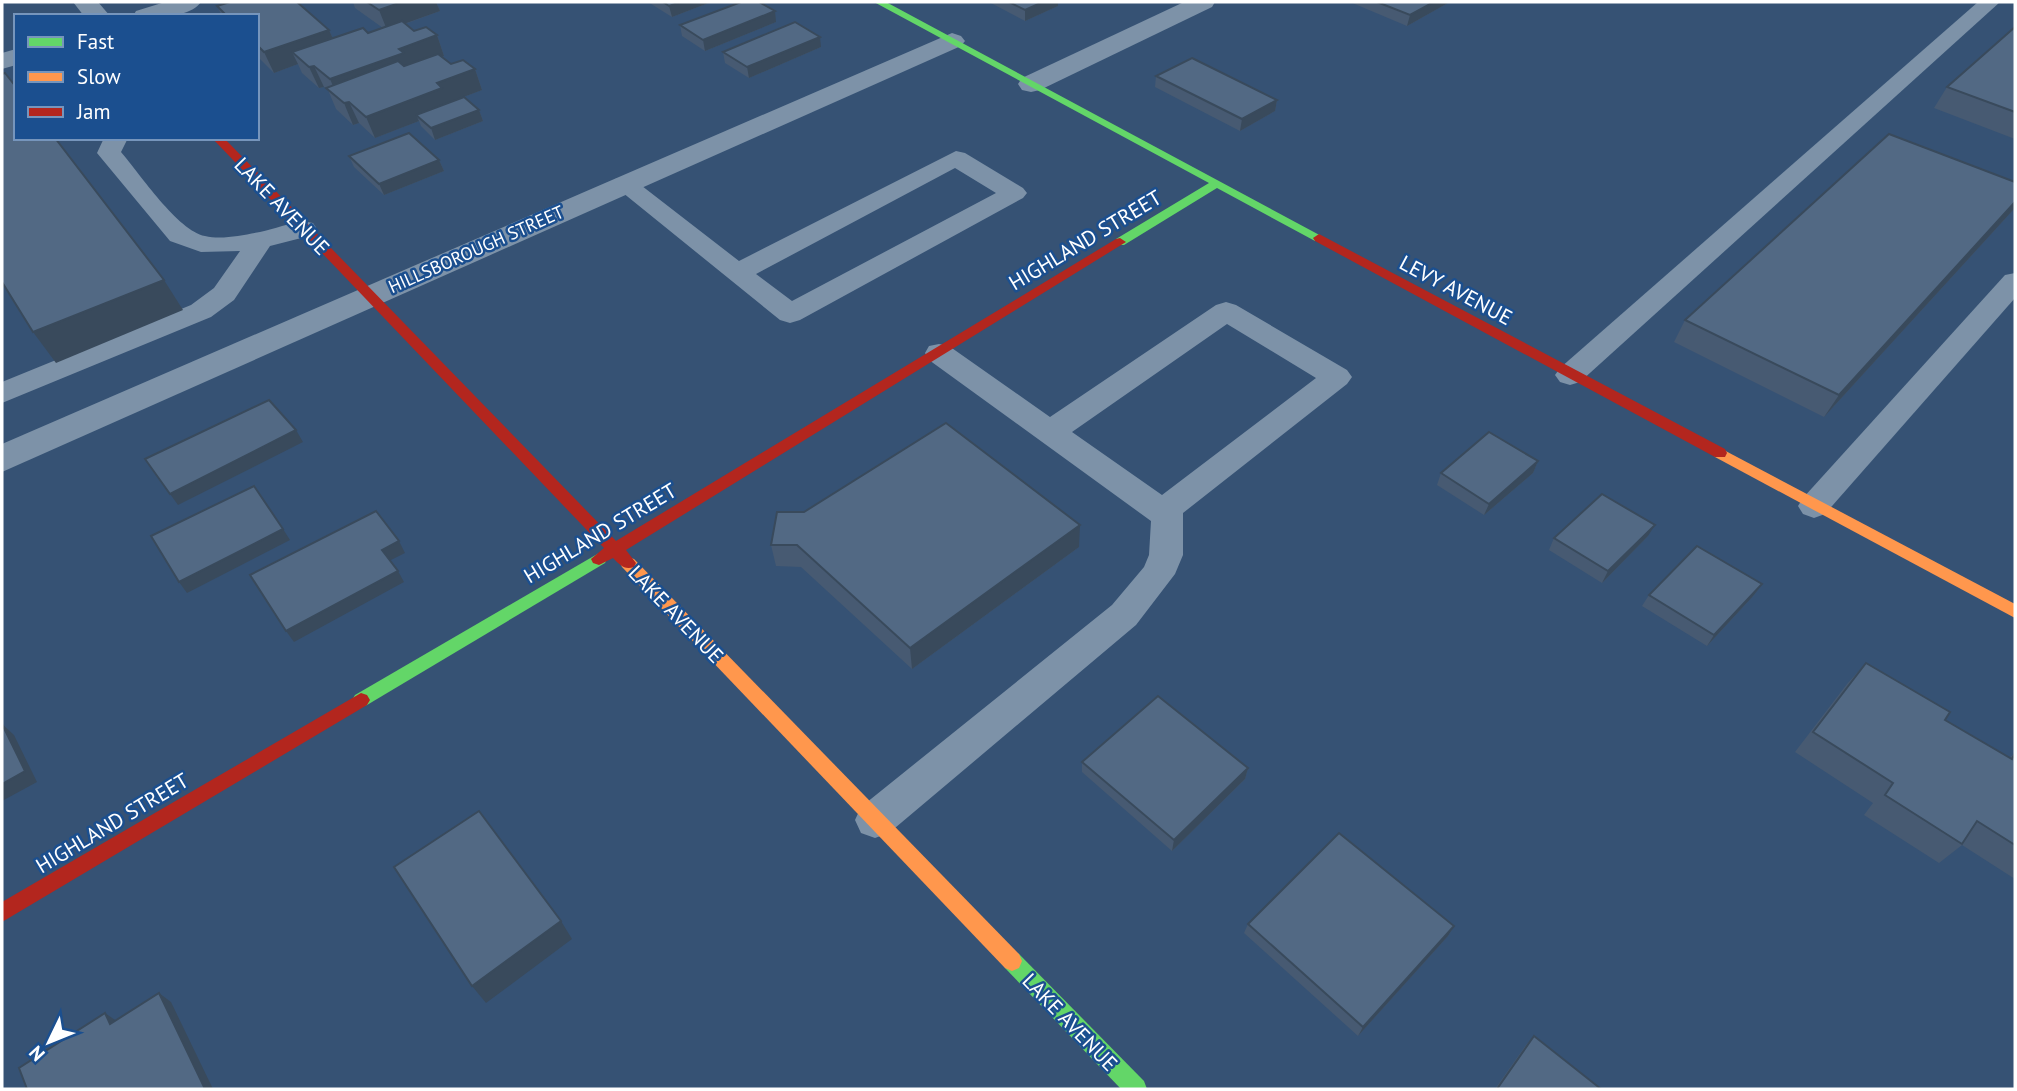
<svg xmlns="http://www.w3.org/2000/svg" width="2017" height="1091" viewBox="0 0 2017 1091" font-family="'PT Sans',sans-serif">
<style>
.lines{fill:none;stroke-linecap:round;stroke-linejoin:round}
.lane{fill:#7d92a8;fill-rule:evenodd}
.street{fill:#7d92a8;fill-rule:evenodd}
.fast{fill:#63d668;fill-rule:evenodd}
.slow{fill:#ff974d;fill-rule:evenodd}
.jam{fill:#b3261e;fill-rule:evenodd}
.wall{fill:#475a72}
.shaded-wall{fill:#394a5c}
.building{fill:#526984;stroke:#394a5c;stroke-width:2}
.labels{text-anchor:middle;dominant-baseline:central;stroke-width:5;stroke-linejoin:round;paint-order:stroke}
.far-street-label{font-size:18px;fill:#fff;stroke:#1b4f8f}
.street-label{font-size:21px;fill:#fff;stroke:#1b4f8f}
</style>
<rect width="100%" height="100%" fill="#365274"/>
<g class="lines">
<g class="lane">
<polygon points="1978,2 2000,2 1580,382 1570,385 1560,382 1555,375 1560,368"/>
<path d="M 104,138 L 128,138 L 121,152 C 140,174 178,231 205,236 C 222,240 243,235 260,232 C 277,229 296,219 313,223 L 317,229 L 313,235 L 270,246 L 234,300 L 211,317 L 2,403 L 2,382 L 191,305 L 214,288 L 240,251 L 201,252 L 170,241 L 97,153 Z"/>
<path d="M 956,151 L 965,153 L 1023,188 L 1027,193 L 1023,198 L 800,320 L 790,323 L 780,320 L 612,184 L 615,179 L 624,177 L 633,179 L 739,261 ZM 955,168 L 996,193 L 792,301 L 756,274 Z"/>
<polygon points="2015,273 2015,298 1825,514 1814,518 1803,514 1798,506 1803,498 2005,275"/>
<path d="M 1226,302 L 1236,305 L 1347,370 L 1352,377 L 1347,384 L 1183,513 L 1183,555 L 1175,574 L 1136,625 L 889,833 L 875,838 L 861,833 L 855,820 L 861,807 L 1112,605 L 1144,567 L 1149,555 L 1151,521 L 929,360 L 925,353 L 929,346 L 939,344 L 949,346 L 1050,417 L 1216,305 ZM 1227,324 L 1316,378 L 1162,495 L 1072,432 Z"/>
</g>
<g class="street">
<polygon points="73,2 98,2 110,16 84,16"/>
<path d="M 165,2 L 201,2 C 188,20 152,16 133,16 L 136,11 Z"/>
<polygon points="1184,2 1215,2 1212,7 1040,90 1031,92 1022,90 1018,84 1022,78"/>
<polygon points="952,33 961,36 965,41 961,46 2,472 2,444"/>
<polygon points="16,49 16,65 2,69 2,53"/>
</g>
<g class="fast">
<polygon points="874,2 886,2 1325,238 1323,241 1315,241 1217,188 1124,245 1116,245 1116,239 1209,183"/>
<polygon points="599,553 605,555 607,559 605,563 367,705 361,707 355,705 352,700 355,695"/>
<polygon points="1012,951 1019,954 1144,1081 1147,1089 1121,1089 1005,968 1002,961 1005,954"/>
</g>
<g class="slow">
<polygon points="1720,448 2015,604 2015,618 1715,457 1713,453 1715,449"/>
<polygon points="628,557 634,559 1019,954 1022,961 1019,968 1012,971 1005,968 622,567 620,563 622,559"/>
</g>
<g class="jam">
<path d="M 212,138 L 224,138 L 616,541 L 1116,239 L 1120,238 L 1126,242 L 626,550 L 636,563 L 634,567 C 624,570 620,565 613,558 L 599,565 L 593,563 L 591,559 L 604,548 Z"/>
<polygon points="1319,234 1725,449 1727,453 1725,457 1715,457 1315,241 1313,238"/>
<polygon points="361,693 367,695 370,700 367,705 2,922 2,902"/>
</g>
</g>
<g class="wall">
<polygon points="230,2 297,2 329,30 333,39 363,28 368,33 383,28 355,8 353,2 436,2 440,11 405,24 414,31 426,27 437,35 444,56 442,57 451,64 463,60 475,69 482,90 453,101 464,97 479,110 483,121 435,140 421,126 419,121 375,138 359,123 353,125 336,109 328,90 324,87 319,88 302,73 298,64 274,73 257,56 257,16 222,16 217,6"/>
<polygon points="648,2 711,2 672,17"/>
<polygon points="989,2 1058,2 1058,6 1025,21"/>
<polygon points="1350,2 1448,2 1448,3 1407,26"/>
<polygon points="776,22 705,51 682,36 680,25"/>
<polygon points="2015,27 2015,139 1934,108 1947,87"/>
<polygon points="821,47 749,78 725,63 723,52"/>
<polygon points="1156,76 1277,100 1275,111 1240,131 1155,87"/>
<polygon points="349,156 439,160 444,171 384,195 354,167"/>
<polygon points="2014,209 1824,417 1674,342 1685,320"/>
<polygon points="1538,461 1533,473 1484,515 1437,485 1441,473"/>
<polygon points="1648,536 1602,583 1549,550 1554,538"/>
<polygon points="771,545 1079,547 912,669 801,567 776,566"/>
<polygon points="1762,584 1754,595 1707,646 1642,606 1649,595"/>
<polygon points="1866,663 1945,720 2009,758 2015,753 2015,879 1962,845 1939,863 1864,815 1873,803 1795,752 1847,684"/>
<polygon points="1082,762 1248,768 1245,779 1172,851 1082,772"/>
<polygon points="1248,924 1454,926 1448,936 1358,1036 1244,933"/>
<polygon points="1534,1036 1601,1089 1495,1089 1526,1045"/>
</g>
<g class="shaded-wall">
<polygon points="402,2 436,2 440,11 387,30 379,10"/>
<polygon points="681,2 711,2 672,17 669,6"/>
<polygon points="1043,2 1058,2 1058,6 1025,21 1025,10"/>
<polygon points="1434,2 1448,2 1448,3 1407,26 1410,15"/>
<polygon points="775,11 776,22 705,51 703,40"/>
<polygon points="329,30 338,50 292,52 298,64 274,73 264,52"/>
<polygon points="437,35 444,56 410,69 338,98 330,79 399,49"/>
<polygon points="820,37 821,47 749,78 747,67"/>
<polygon points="314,66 324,87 319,88 309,67"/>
<polygon points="475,69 482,90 416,115 419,121 375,138 366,117 437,83"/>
<polygon points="1277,100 1275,111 1240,131 1242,119"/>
<polygon points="349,102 359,123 353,125 344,103"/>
<polygon points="479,110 483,121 435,140 431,128"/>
<polygon points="439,160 444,171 384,195 379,184"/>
<polygon points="2015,202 2015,207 2014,209 1824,417 1839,395"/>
<polygon points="164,280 183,310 56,363 33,332"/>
<polygon points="296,430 303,442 178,505 170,494"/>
<polygon points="1538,461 1533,473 1484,515 1489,504"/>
<polygon points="1080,525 1079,547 912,669 910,648"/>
<polygon points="1655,525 1648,536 1602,583 1608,571"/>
<polygon points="283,529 290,540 187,593 179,582"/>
<polygon points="399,541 405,553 389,561 382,550"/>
<polygon points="398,571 404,582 294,642 286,631"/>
<polygon points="1762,584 1754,595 1707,646 1714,635"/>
<polygon points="2,724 14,735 37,782 2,801"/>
<polygon points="1248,768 1245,779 1172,851 1174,840"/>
<polygon points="561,921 572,939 486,1003 472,986"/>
<polygon points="1454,926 1448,936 1358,1036 1363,1027"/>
<polygon points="159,993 171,1002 213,1089 205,1089"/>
<polygon points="105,1013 118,1022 110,1024"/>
</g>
<g class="building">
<polygon points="230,2 297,2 329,30 264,52 257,45 257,16 227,16 217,6"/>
<polygon points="367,2 402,2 379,10"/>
<polygon points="663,2 681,2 669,6"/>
<polygon points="741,2 759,2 775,11 703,40 680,25"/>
<polygon points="1009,2 1043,2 1025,10"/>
<polygon points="1377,2 1434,2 1410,15"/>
<polygon points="402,21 414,31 426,27 437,35 399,49 404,53 330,79 314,66 309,67 292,52 363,28 368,33"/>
<polygon points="795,22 820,37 747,67 723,52"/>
<polygon points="2015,27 2015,112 1947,87"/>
<polygon points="438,54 451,64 463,60 475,69 437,83 442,88 366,117 349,102 344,103 326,88 398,61 404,66"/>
<polygon points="1192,58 1277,100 1242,119 1156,76"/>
<polygon points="5,73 16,87 16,138 55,138 164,280 33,332 2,282 2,74"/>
<polygon points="464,97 479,110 431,128 416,115"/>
<polygon points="409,133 439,160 379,184 349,156"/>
<polygon points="1889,134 2015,182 2015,202 1839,395 1685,320"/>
<polygon points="269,400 296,430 170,494 145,459"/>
<polygon points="946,423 1080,525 910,648 797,545 771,545 777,512 804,512"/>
<polygon points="1489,432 1538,461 1489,504 1441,473"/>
<polygon points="254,486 283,529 179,582 151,536"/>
<polygon points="1602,494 1655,525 1608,571 1554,538"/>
<polygon points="376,511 399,541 382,550 398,571 286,631 250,575"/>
<polygon points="1697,546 1762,584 1714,635 1649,595"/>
<polygon points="1866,663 1950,712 1945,720 2012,759 2015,753 2015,845 1977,821 1962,844 1885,795 1893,783 1813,732"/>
<polygon points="1158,696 1248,768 1174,840 1082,762"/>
<polygon points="2,724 25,771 2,784"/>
<polygon points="479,811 561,921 472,986 394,867"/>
<polygon points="1339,833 1454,926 1363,1027 1248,924"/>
<polygon points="159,993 205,1089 27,1089 19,1068 105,1013 110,1024"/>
<polygon points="1534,1036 1601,1089 1497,1089"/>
</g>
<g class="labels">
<g class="far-street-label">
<text transform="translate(476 249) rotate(-24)">HILLSBOROUGH STREET</text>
</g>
<g class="street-label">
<text transform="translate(282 206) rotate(46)">LAKE AVENUE</text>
<text transform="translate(1085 240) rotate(-31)">HIGHLAND STREET</text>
<text transform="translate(1456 290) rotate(28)">LEVY AVENUE</text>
<text transform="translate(600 533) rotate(-31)">HIGHLAND STREET</text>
<text transform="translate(676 614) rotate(46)">LAKE AVENUE</text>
<text transform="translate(112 823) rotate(-31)">HIGHLAND STREET</text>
<text transform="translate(1070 1022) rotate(46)">LAKE AVENUE</text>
</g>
</g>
<rect width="2017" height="1091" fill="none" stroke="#ffffff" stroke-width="7"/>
<rect x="14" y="14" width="245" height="126" fill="#1b4f8f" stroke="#7695bc" stroke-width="2"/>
<rect x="28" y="37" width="35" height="10" fill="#63d668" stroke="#7695bc" stroke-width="2"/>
<text x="77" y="49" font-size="21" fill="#ffffff">Fast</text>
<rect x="28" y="72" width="35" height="10" fill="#ff974d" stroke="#7695bc" stroke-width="2"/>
<text x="77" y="84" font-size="21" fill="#ffffff">Slow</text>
<rect x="28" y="107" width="35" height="10" fill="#b3261e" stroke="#7695bc" stroke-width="2"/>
<text x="77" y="119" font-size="21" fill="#ffffff">Jam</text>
<g transform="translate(49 1042) rotate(227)" stroke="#1b4f8f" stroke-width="5" paint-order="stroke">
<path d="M0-5L12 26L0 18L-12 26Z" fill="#ffffff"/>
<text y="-10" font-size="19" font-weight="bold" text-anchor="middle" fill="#ffffff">N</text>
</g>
</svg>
